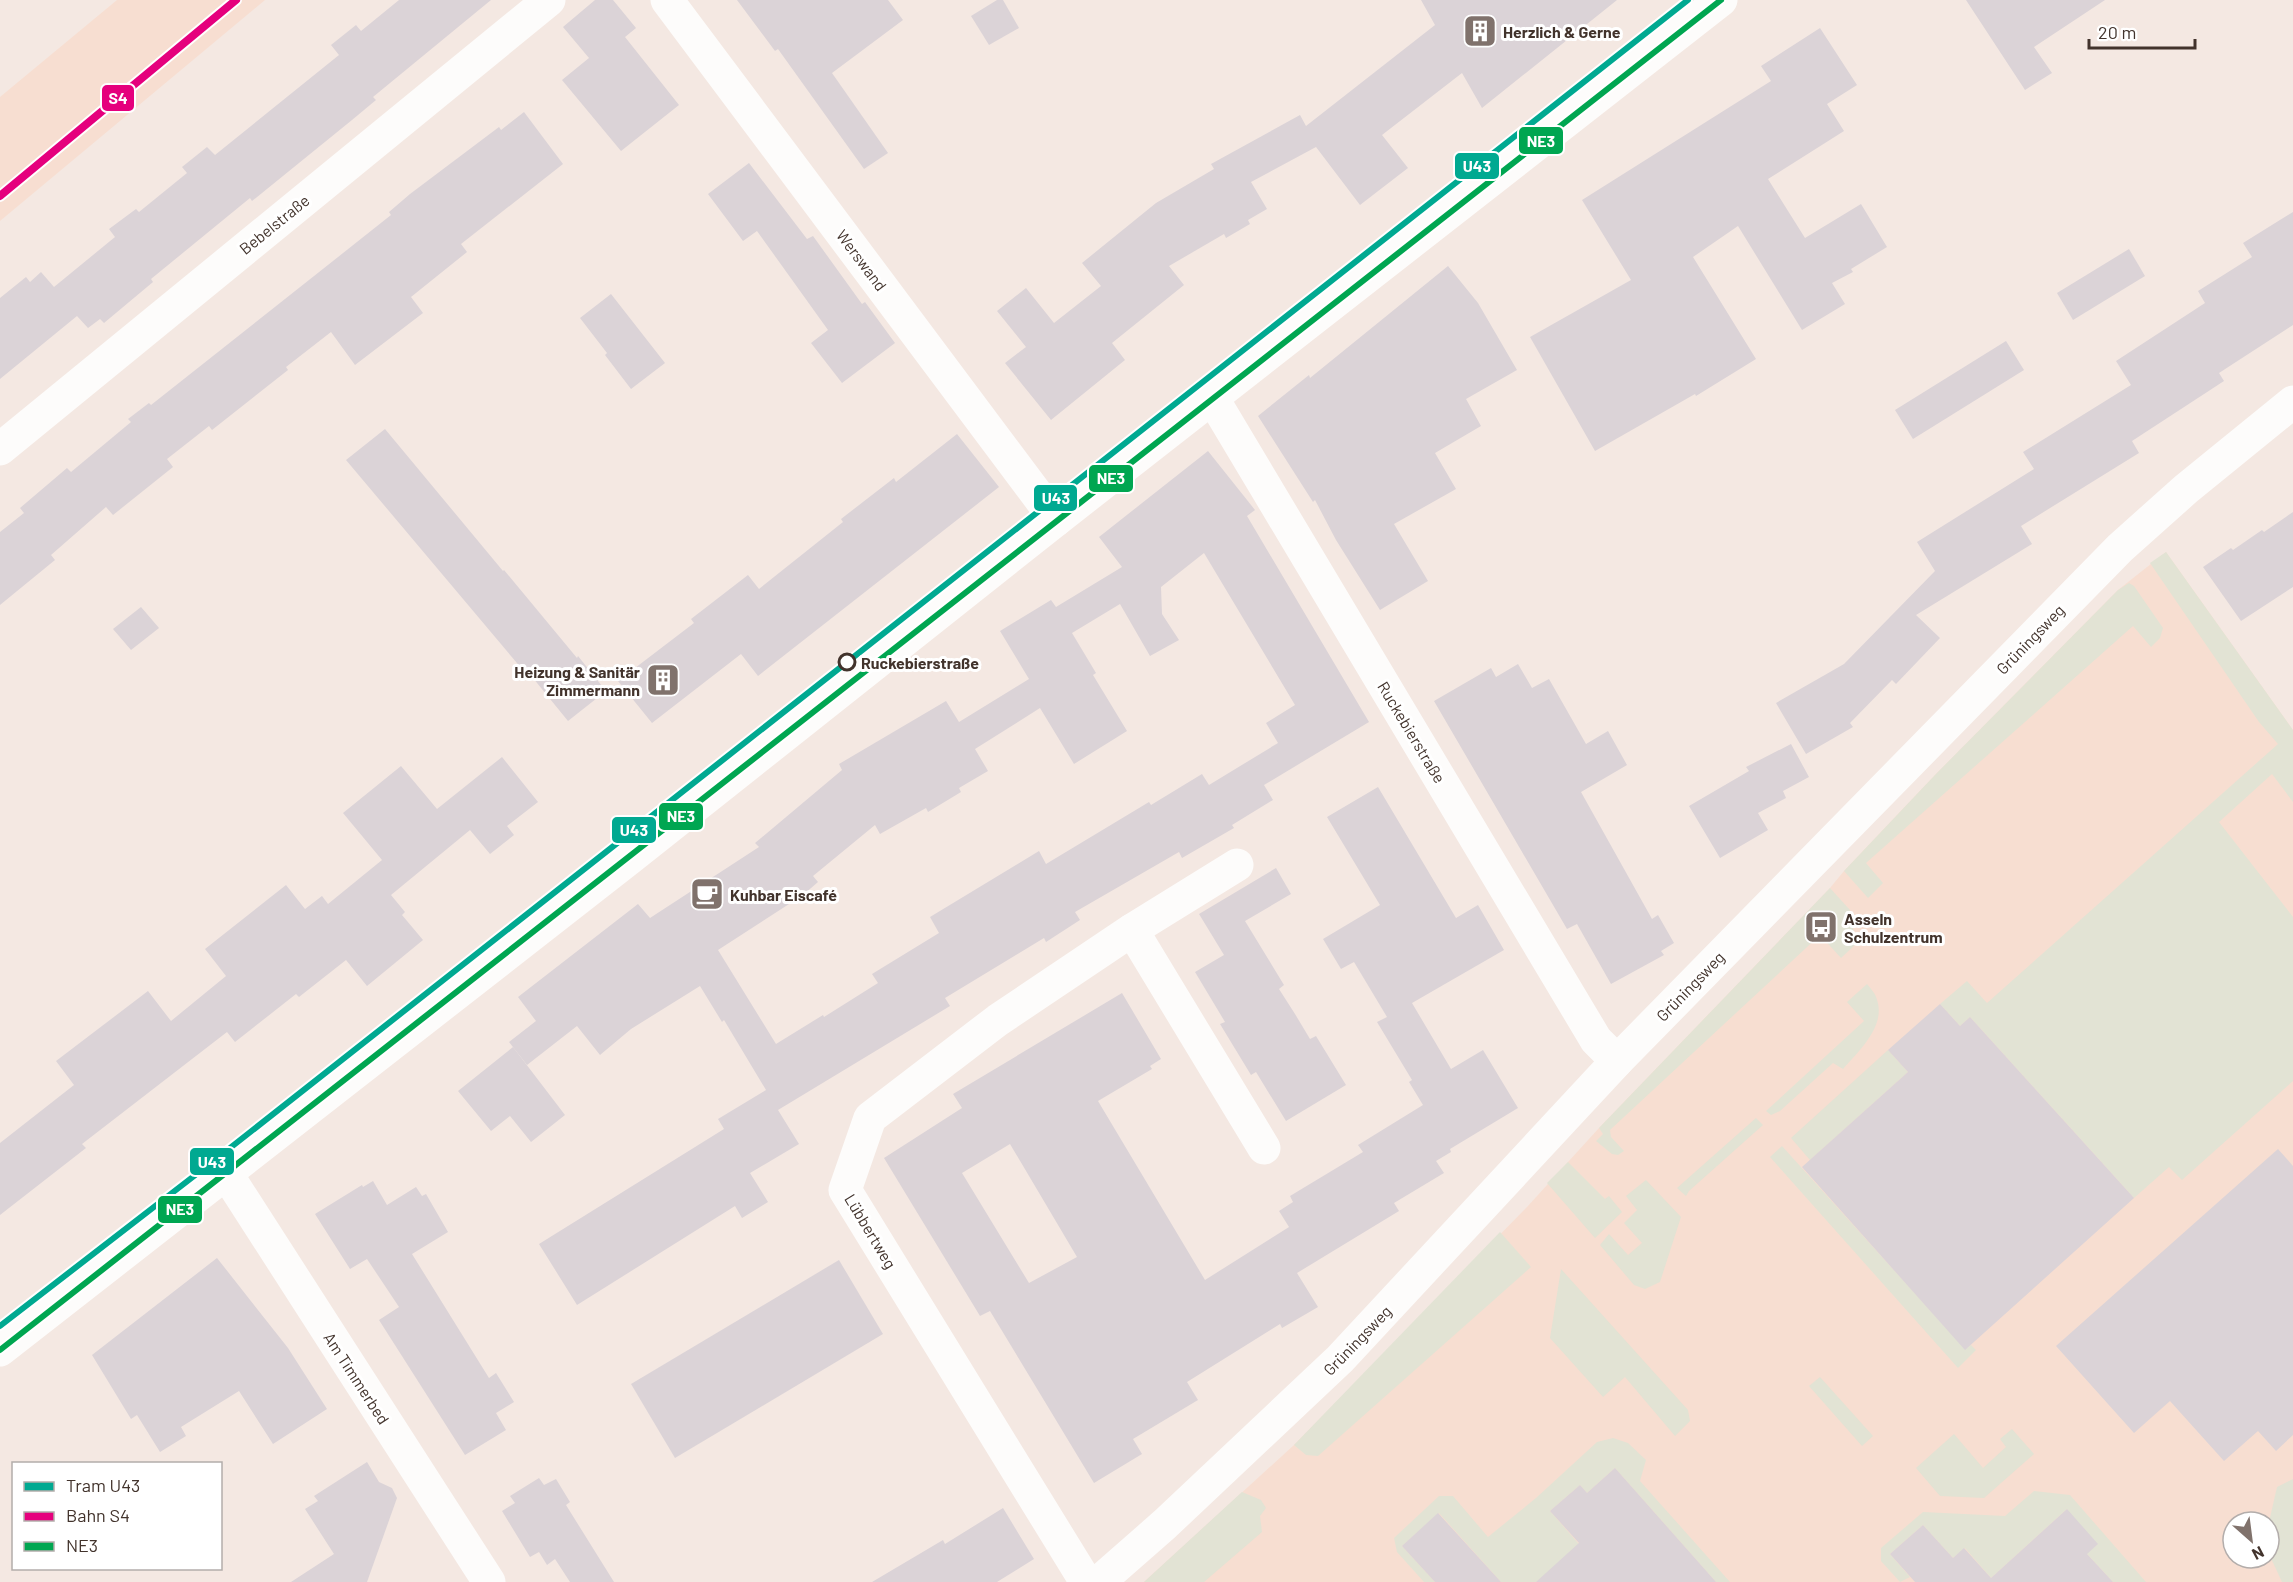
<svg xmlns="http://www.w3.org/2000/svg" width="2293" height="1582" viewBox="0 0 2293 1582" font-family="Barlow,sans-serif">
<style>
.built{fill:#f7ded1;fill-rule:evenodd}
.green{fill:#e2e3d4}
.building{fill:#dbd3d7;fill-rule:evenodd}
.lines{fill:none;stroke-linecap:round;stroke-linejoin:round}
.minor{stroke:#fdfcfb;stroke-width:33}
.major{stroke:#fdfcfb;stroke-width:33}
.bus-1-casing{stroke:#fff;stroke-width:10}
.bus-1{stroke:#00a651;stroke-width:6}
.rail-1-casing{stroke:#fff;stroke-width:12}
.rail-1{stroke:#e5007d;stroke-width:8}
.tram-1-casing{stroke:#fff;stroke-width:10}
.tram-1{stroke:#00a991;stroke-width:6}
.stop-dot{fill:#fff;stroke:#42332c;stroke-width:3}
.labels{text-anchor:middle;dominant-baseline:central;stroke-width:6;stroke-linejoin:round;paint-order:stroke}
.poi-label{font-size:16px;font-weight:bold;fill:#42332c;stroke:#fff;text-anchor:start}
.street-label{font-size:16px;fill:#42332c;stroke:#fff}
.stop-label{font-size:16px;font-weight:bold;fill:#42332c;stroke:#fff;text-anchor:start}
.line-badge{stroke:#fff;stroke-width:2}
.badge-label{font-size:16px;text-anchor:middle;font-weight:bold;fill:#fff}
</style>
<rect width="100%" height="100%" fill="#f4e8e2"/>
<g class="built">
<polygon points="117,0 265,0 0,221 0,97"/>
<path d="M 2166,552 L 2293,730 L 2293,1582 L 1144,1582 L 1294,1445 L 1527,1207 L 1599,1128 L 1830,888 L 1844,871 L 1935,775 L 2118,590 ZM 2233,1522 L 2269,1522 L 2269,1558 L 2233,1558 Z"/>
</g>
<g class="green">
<polygon points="2166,552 2293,730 2293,802 2272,774 2219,822 2293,917 2293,1081 2182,1180 2169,1167 2134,1198 1970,1017 1960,1026 1940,1004 1967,981 1987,1003 2278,744 2259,722 2150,563"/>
<polygon points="2129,583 2134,586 2163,628 2160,638 2151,647 2133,626 1866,863 1883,883 1868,898 1844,871 1935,775 2118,590"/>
<polygon points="1830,888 1850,910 1856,944 1841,958 1820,935 1610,1130 1611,1137 1624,1151 1618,1155 1612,1154 1596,1141 1603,1134 1599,1128"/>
<path d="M 1867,984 C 1870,988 1876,994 1877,1000 C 1886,1026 1859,1051 1843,1069 L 1833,1063 L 1780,1111 L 1771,1115 L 1766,1111 L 1864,1021 L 1847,1002 Z"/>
<polygon points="1888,1050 1908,1072 1810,1160 1791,1138"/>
<polygon points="1756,1118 1763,1125 1689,1191 1686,1196 1677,1188"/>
<polygon points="1782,1146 1965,1349 1971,1345 1976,1350 1958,1368 1770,1157"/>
<polygon points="1568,1162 1605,1199 1609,1196 1622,1212 1595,1238 1547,1183"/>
<polygon points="1646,1180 1681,1217 1660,1282 1645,1289 1634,1285 1600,1245 1609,1234 1628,1255 1642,1243 1624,1223 1637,1210 1626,1196"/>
<polygon points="1500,1232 1531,1267 1318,1456 1306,1455 1294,1445"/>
<polygon points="1561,1269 1688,1410 1690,1421 1675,1436 1625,1377 1603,1397 1550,1338"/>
<polygon points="1820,1377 1873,1436 1862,1446 1809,1386"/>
<polygon points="2012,1429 2034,1454 1984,1498 1940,1496 1916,1468 1954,1434 1983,1468 2006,1447 2000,1439"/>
<polygon points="1613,1438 1628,1443 1646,1460 1640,1481 1730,1582 1716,1582 1615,1468 1587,1493 1580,1485 1550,1511 1585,1551 1536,1582 1501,1582 1439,1513 1402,1546 1435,1582 1424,1582 1397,1552 1394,1538 1439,1496 1453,1496 1488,1537 1536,1498 1597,1442"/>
<polygon points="2293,1479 2293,1582 2282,1582 2269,1554 2269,1522 2277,1487"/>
<polygon points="2034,1491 2070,1495 2146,1582 2113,1582 2087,1554 2067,1509 1991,1578 1965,1548 1953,1558 1923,1525 1890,1554 1910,1577 1900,1582 1881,1561 1881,1548 1923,1512 2005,1516"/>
<polygon points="1242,1492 1261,1500 1266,1508 1260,1516 1262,1532 1204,1582 1144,1582"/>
</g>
<g class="building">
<polygon points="399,0 491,0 373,97 376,100 352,120 252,201 250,198 151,279 153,282 104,323 100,319 88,328 77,316 0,379 0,298 26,277 30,282 41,272 54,287 115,237 109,229 136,209 139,212 187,173 182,167 207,147 215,155 339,55 331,45 356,25 361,31"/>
<polygon points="595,0 613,0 636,28 625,37 679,105 621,151 562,80 589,58 563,27"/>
<polygon points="737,0 888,0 903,20 832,73 888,153 864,169 778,49 775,51"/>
<polygon points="997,0 1003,0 1019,28 989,45 971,16"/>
<polygon points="1421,0 1617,0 1482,108 1462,73 1382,135 1408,168 1360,205 1316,147 1251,182 1267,209 1248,220 1250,224 1226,238 1224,234 1169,266 1184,285 1112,343 1125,360 1051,420 1005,363 1026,347 997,311 1026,288 1054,323 1101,286 1082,263 1156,203 1214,169 1211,164 1300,115 1306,126 1435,25"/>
<polygon points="1966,0 2105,0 2034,47 2052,73 2025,90"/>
<polygon points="1820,28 1857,85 1827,104 1844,131 1768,179 1805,238 1861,204 1887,247 1851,269 1853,272 1832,283 1845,304 1802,330 1738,226 1693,257 1756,359 1696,396 1695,394 1595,451 1530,337 1631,280 1582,200 1771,81 1761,66"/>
<polygon points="524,112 563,164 461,244 467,252 411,297 423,313 355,365 331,332 286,367 288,370 212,430 209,426 167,459 173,467 113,515 106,507 51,555 55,560 0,605 0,532 24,513 20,508 67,468 71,472 131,422 128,419 149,403 151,405 333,261 391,215 389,212 410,194 499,127 501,130"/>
<polygon points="749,163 807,239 813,236 862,304 865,302 895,343 842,383 811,343 828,330 757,231 743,241 708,194"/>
<polygon points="2293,212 2293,325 2219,373 2224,381 2132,441 2139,453 2021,526 2032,544 1916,615 1940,638 1896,684 1892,680 1850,723 1853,727 1806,754 1776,703 1844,664 1935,571 1917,542 2034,469 2023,452 2131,385 2116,361 2205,303 2198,291 2252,257 2243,243"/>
<polygon points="2129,249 2145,276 2073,320 2057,293"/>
<polygon points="1448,266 1478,303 1517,370 1466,399 1481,426 1435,453 1456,489 1394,524 1428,581 1380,610 1336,540 1315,500 1313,502 1258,416 1309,375 1310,378"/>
<polygon points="611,294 665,363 631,389 605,355 607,353 580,318"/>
<polygon points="2006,341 2024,370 1913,439 1895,410"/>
<polygon points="385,429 503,571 504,570 577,658 578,656 606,691 568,721 524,667 522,669 346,460"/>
<polygon points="957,434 999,487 758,676 741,654 652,723 618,681 694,623 691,619 748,575 759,589 843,522 841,519 894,478 896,482"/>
<path d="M 1208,451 L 1255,510 L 1247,516 L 1369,722 L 1264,785 L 1273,800 L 1232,825 L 1234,828 L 1182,858 L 1179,852 L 1075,912 L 1080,920 L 1046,942 L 1044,938 L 945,998 L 950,1006 L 778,1110 L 799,1144 L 750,1173 L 768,1202 L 742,1218 L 735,1206 L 577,1305 L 539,1244 L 724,1129 L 718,1119 L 766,1090 L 724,1020 L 722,1022 L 700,986 L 631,1029 L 600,1055 L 577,1026 L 527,1065 L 509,1042 L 536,1021 L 518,997 L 638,904 L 650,918 L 759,847 L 755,843 L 842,770 L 839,764 L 946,701 L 959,722 L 1029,679 L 1000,631 L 1051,600 L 1056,607 L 1122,567 L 1099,537 ZM 1204,553 L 1295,705 L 1266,723 L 1278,743 L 1209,785 L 1202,774 L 1151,805 L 1149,802 L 1046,864 L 1039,851 L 930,917 L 939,933 L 872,974 L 878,983 L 824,1017 L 823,1015 L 776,1044 L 718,950 L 803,895 L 818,882 L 813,876 L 875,825 L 880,834 L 926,808 L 928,812 L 961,792 L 959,788 L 988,771 L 975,749 L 1040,708 L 1074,764 L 1127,731 L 1093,675 L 1096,673 L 1072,633 L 1120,604 L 1150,656 L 1179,640 L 1162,614 L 1161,587 Z"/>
<polygon points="2293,512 2293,587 2241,621 2203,567 2231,548 2233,550 2262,530 2264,532"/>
<polygon points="141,607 159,628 131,650 113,629"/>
<polygon points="1518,664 1532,688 1549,679 1586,744 1608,731 1627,765 1581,792 1652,919 1658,915 1674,943 1661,951 1664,955 1611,984 1577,924 1567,929 1434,701 1491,668 1496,677"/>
<polygon points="1791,744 1809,777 1783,791 1786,798 1758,813 1768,830 1720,858 1689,806 1749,771 1746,767"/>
<polygon points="502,757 538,802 507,826 514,835 490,854 470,830 391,895 405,912 402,915 423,940 367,986 346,960 299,997 296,994 235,1042 227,1032 82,1144 86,1148 0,1215 0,1143 74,1085 56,1061 148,991 171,1021 226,976 205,949 286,885 305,909 322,896 328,904 382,860 343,813 401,766 437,809"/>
<path d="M 1378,787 L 1456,918 L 1478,905 L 1504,950 L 1412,1003 L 1451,1069 L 1483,1050 L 1518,1108 L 1450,1149 L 1451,1152 L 1436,1161 L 1444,1173 L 1394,1203 L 1399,1211 L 1297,1273 L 1318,1307 L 1282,1328 L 1280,1324 L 1187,1382 L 1198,1400 L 1133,1439 L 1142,1454 L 1094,1483 L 990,1311 L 980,1316 L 884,1158 L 962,1108 L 953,1094 L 1122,993 L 1161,1059 L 1150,1066 L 1152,1069 L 1098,1101 L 1205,1280 L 1289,1227 L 1279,1211 L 1293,1202 L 1290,1196 L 1363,1152 L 1358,1145 L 1423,1105 L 1409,1082 L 1412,1080 L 1377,1022 L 1387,1017 L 1354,962 L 1341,969 L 1323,939 L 1380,905 L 1327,817 ZM 1010,1144 L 1077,1257 L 1029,1283 L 962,1173 Z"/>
<polygon points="1276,868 1291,894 1245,921 1284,985 1279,989 1295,1014 1310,1039 1316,1036 1346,1085 1286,1121 1256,1072 1251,1075 1220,1024 1225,1022 1195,972 1224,955 1199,914"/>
<polygon points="1940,1004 1960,1026 1970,1017 2134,1198 1965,1350 1802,1167 1908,1072 1888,1050"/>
<polygon points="513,1047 565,1115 531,1142 510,1116 491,1131 458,1091"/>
<polygon points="2278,1149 2293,1166 2293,1435 2276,1451 2258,1431 2224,1461 2170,1401 2134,1433 2056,1346"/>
<polygon points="373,1181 387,1205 416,1187 422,1196 426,1194 448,1232 412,1254 489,1378 496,1373 514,1402 496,1413 506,1430 465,1455 379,1320 399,1307 367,1259 350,1269 315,1214 362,1185 363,1187"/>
<polygon points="217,1258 288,1348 327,1409 273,1444 239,1391 181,1427 186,1436 160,1452 137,1415 131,1419 92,1355"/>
<polygon points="839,1260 883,1334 675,1458 631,1384"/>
<polygon points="367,1462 379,1482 392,1488 397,1498 367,1582 291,1582 334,1554 305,1509 318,1501 314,1496"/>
<polygon points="1615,1468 1716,1582 1536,1582 1579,1543 1550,1511 1580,1485 1587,1493"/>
<polygon points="539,1478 544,1485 556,1479 570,1502 566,1505 614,1582 570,1582 555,1559 547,1565 539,1552 530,1557 502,1511 515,1503 510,1496"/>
<polygon points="1003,1508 1034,1559 997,1582 872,1582 943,1540 945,1544"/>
<polygon points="2067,1509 2098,1544 2087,1554 2113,1582 1915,1582 1890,1554 1923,1525 1953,1558 1964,1548 1991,1578"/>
<polygon points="1438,1513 1501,1582 1435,1582 1402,1546"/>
</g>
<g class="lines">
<g class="minor">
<polyline points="667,0 1056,520"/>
<polyline points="1213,399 1596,1040 1617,1061"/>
<polyline points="0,449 549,0"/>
<polyline points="1132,930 1264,1148"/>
<polyline points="226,1173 489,1582"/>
<polyline points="1086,1582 845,1190 870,1118 998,1020 1132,930 1237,865"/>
<polyline points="1099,1582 1165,1524 1340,1359 1617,1061 2120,548 2186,489 2293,402"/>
</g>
<polyline class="major" points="0,1350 630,858 1056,520 1721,0"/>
<defs>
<path id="bus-1" d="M 0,1350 C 575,901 1147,449 1721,0"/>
</defs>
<use href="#bus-1" class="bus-1-casing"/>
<use href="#bus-1" class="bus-1"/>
<defs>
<polyline id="rail-1" points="0,196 236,0"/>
</defs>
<use href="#rail-1" class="rail-1-casing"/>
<use href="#rail-1" class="rail-1"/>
<defs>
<polyline id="tram-1" points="0,1326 216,1159 1688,0"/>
</defs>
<use href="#tram-1" class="tram-1-casing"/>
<use href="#tram-1" class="tram-1"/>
</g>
<defs>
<symbol id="building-square" viewBox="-11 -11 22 22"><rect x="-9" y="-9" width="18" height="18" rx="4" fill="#80726c" stroke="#fff"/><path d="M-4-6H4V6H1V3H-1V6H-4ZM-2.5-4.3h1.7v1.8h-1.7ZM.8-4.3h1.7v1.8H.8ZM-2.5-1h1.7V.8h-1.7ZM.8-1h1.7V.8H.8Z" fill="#fff"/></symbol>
<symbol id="cafe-square" viewBox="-11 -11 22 22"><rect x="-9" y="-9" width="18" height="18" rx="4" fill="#80726c" stroke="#fff"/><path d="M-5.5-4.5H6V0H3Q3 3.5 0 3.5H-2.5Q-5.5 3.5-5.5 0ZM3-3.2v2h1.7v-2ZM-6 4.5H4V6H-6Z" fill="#fff"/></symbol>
<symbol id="bus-square" viewBox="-11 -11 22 22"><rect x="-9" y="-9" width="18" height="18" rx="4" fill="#80726c" stroke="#fff"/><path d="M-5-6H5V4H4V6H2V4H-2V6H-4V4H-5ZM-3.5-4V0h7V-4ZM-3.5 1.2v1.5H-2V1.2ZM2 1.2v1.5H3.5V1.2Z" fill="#fff"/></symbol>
</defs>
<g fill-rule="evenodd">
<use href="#building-square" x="1461" y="12" width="38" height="38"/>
<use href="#building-square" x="644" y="661" width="38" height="38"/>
<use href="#cafe-square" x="688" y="875" width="38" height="38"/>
<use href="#bus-square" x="1802" y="908" width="38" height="38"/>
</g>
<circle class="stop-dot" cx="847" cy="662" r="8"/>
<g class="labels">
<g class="poi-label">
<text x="1503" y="31">Herzlich &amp; Gerne</text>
<text x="640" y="671" text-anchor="end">Heizung &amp; Sanitär<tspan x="640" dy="18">Zimmermann</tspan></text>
<text x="730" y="894">Kuhbar Eiscafé</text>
<text x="1844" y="918">Asseln<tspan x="1844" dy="18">Schulzentrum</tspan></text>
</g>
<g class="street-label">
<text transform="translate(274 224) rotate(-39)">Bebelstraße</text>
<text transform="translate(862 260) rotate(53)">Werswand</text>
<text transform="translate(2030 639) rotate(-46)">Grüningsweg</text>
<text transform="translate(1412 732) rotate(59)">Ruckebierstraße</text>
<text transform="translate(1690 986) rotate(-46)">Grüningsweg</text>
<text transform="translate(871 1231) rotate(59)">Lübbertweg</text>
<text transform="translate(1357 1340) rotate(-46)">Grüningsweg</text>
<text transform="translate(357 1378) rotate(57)">Am Timmerbed</text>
</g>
<g class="stop-label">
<text x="861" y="662">Ruckebierstraße</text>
</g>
</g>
<g class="line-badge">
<rect x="101" y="84" width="34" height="28" rx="6" fill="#e5007d"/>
<rect x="1518" y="126" width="46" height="29" rx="6" fill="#00a651"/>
<rect x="1454" y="152" width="46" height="28" rx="6" fill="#00a991"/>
<rect x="1088" y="464" width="46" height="29" rx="6" fill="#00a651"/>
<rect x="1033" y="484" width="45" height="28" rx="6" fill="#00a991"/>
<rect x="658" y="802" width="46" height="29" rx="6" fill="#00a651"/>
<rect x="611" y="816" width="46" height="28" rx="6" fill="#00a991"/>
<rect x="189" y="1147" width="46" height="29" rx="6" fill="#00a991"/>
<rect x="157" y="1195" width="46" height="29" rx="6" fill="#00a651"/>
</g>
<g class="badge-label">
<text x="118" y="104">S4</text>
<text x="1541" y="147">NE3</text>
<text x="1477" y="172">U43</text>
<text x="1111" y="484">NE3</text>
<text x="1056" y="504">U43</text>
<text x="681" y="822">NE3</text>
<text x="634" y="836">U43</text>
<text x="212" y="1168">U43</text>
<text x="180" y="1215">NE3</text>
</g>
<rect x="12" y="1462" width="210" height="108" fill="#ffffff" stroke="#b3adab" stroke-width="1.5"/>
<rect x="24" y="1482" width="30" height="9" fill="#00a991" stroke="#b3adab" stroke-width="1.5"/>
<text x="66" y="1492" font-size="18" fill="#42332c">Tram U43</text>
<rect x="24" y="1512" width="30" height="9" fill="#e5007d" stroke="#b3adab" stroke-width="1.5"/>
<text x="66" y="1522" font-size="18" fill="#42332c">Bahn S4</text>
<rect x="24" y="1542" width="30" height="9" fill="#00a651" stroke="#b3adab" stroke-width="1.5"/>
<text x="66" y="1552" font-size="18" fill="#42332c">NE3</text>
<g transform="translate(2251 1540) rotate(152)"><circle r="28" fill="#ffffff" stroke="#b3adab" stroke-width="1.5"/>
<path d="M0-4.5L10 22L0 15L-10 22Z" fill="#80726c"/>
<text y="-9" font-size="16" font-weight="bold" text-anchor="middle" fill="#42332c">N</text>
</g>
<path d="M2089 39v9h106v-9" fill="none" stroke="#42332c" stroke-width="3"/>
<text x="2098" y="39" font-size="18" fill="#42332c" stroke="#ffffff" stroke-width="4.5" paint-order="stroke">20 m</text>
</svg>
